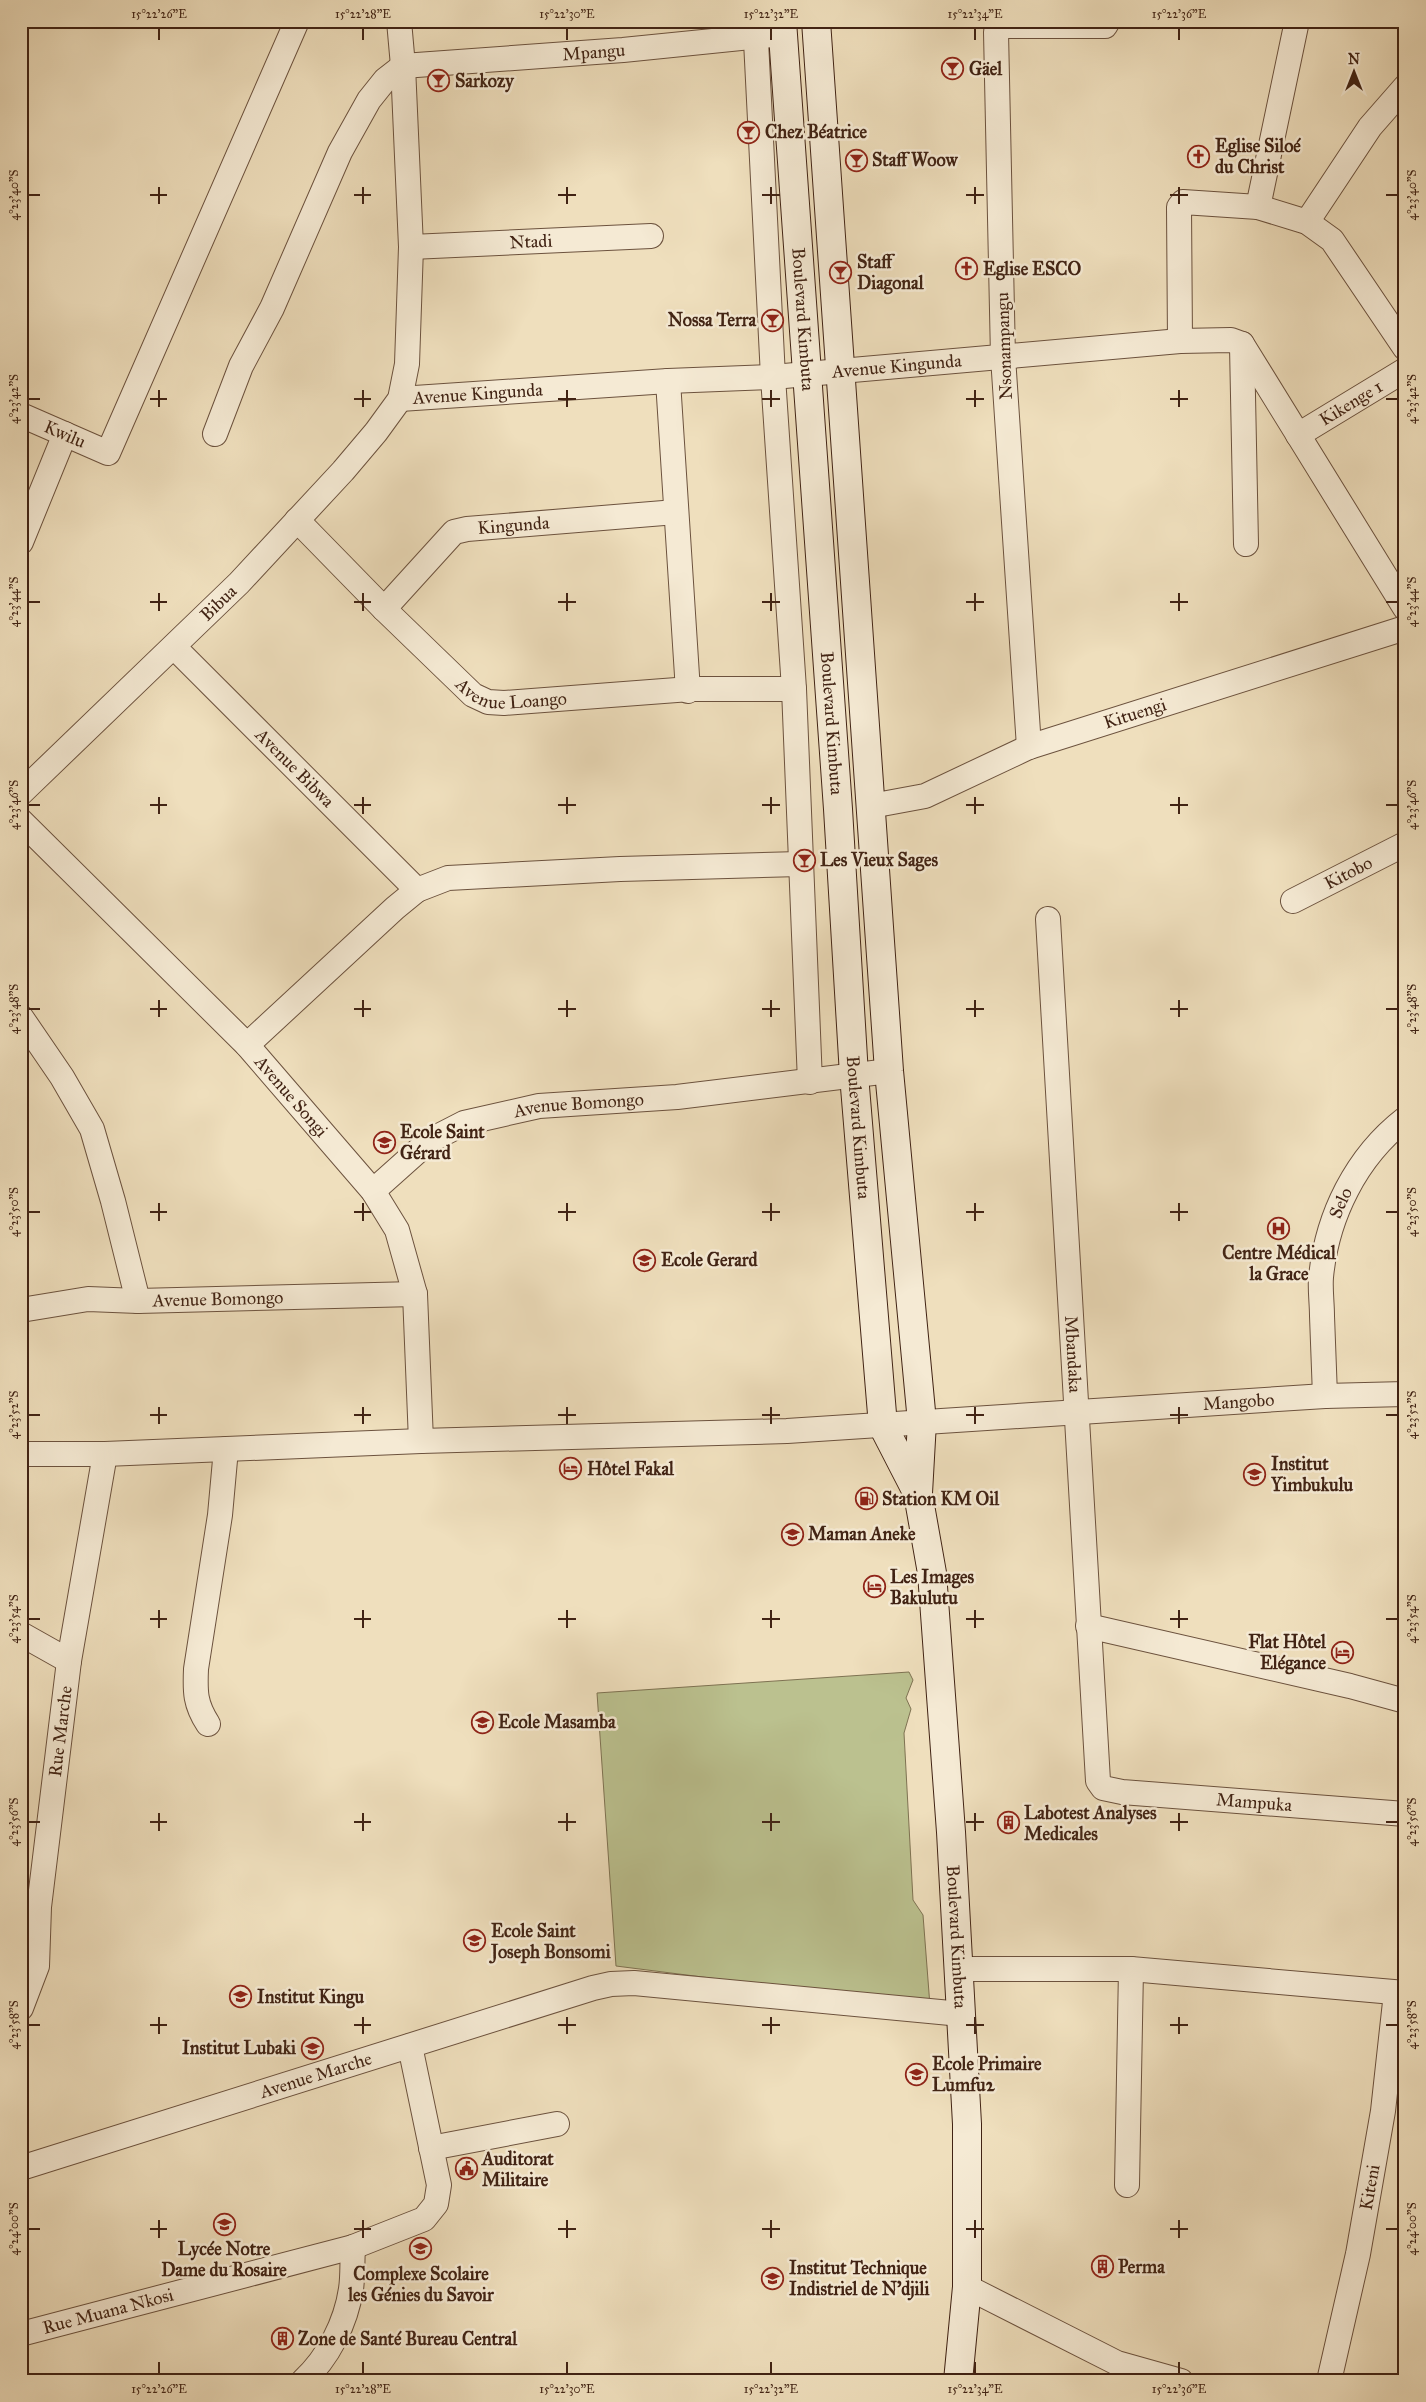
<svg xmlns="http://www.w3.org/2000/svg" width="1426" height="2402" viewBox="0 0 1426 2402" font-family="'IM FELL Great Primer',serif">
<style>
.green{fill:#bbc18f;stroke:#7e7252}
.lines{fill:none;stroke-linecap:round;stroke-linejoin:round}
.street-casing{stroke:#6c523e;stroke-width:26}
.secondary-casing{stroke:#412314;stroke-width:30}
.street{stroke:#f5ead4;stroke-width:24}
.secondary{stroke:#f5ead4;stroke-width:28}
.ticks{fill:none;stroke:#412314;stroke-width:2}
.labels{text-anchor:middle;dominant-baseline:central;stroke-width:5;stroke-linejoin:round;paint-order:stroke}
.street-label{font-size:18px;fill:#412314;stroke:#f5ead4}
.poi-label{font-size:18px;font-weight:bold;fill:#412314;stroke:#f5ead4;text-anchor:start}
.neatline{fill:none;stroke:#412314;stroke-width:2}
.ticks-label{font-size:12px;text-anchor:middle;fill:#412314}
</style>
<rect width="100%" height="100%" fill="#efdfbd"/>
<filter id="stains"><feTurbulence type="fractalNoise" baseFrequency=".004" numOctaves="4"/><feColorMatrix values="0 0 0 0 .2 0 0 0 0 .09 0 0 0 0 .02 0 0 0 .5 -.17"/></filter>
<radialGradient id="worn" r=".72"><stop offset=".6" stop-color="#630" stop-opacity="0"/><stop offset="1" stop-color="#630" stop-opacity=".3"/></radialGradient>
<polygon class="green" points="909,1672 913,1680 906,1698 911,1709 904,1733 913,1900 923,1915 930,2006 616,1966 597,1693"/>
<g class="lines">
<defs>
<g id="street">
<polyline points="755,21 773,377 794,689 810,1082"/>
<polyline points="1258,207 1297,21"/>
<polyline points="1307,222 1370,127 1405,87"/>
<path id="s1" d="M 411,247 L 651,236"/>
<polyline points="1180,341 1179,207 1183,202 1258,207 1307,222 1332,240 1405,348"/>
<polyline points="1242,344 1405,608"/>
<polyline points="1242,346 1246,544"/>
<polyline points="668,381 688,691"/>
<path id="s2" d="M 400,399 L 668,381 L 773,377 L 1180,341 L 1231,340 L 1242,344"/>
<path id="s3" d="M 21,415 L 108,453 L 297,21"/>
<path id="s4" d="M 215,434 L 241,366 L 272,308 L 340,152 L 369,100 L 385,80 L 403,66 L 623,50 L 772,35"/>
<path id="s5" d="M 1298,435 L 1405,370"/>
<path id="s6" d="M 297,520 L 384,609 L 473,695 L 488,702 L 504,703 L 690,689 L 794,689"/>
<polyline points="21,542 65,434"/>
<path id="s7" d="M 384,609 L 454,532 L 467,529 L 676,512"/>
<path id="s8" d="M 174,647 L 417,890"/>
<polyline points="1029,747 1003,357 996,32 1003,26 1105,26 1108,21"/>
<path id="s9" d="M 21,793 L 239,583 L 343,471 L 376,432 L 400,399 L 407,364 L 411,247 L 403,66 L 399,21"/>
<path id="s10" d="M 871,806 L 925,796 L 1029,747 L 1405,628"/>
<path id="s11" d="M 21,821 L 247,1045 L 373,1191 L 397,1230 L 415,1294 L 421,1441"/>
<path id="s12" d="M 1293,901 L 1405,844"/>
<path id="s13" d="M 1048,919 L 1098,1781 L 1103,1788 L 1122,1792 L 1405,1814"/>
<polyline points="21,1017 62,1077 92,1129 113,1201 138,1301"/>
<polyline points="247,1045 395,908 417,890 448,878 620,869 800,864"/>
<path id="s14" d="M 373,1191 L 429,1141 L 464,1123 L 539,1106 L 677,1097 L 889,1071"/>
<path id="s15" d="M 21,1310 L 88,1299 L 138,1301 L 415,1294"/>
<path id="s16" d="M 1325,1396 C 1324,1369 1323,1342 1322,1316 C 1322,1303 1320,1290 1321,1277 C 1327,1216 1356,1157 1405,1119"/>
<path id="s17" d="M 21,1454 L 105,1454 L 421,1441 L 787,1431 L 1325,1396 L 1405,1394"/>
<polyline points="1088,1626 1350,1686 1405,1701"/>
<polyline points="21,1634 69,1661"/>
<path d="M 208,1724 C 195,1704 195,1692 196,1669 L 220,1515 L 226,1449"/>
<polyline points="959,1969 1131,1969 1405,1993"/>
<path id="s18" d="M 21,2008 L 37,1966 L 39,1907 L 69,1661 L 105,1454"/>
<polyline points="431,2148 557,2124"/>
<path id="s19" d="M 21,2168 L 593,1988 L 611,1984 L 634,1983 L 961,2014"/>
<polyline points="1127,2185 1131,1969"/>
<polyline points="967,2287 1117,2363 1181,2381"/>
<path id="s20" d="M 21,2334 L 353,2247 L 424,2219 L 436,2204 L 439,2185 L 410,2046"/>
<path d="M 303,2381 C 328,2358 346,2323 351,2289 C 353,2276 352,2261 353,2247"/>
<path id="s21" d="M 1329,2381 L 1358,2254 L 1383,2111 L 1396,1993"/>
</g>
<g id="secondary">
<path id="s22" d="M 782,21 L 838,809 L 854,1075 L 883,1426 L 918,1494 L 932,1573 L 951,1832 L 967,2124 L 967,2287 L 958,2381"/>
<polyline points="816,21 889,1071 922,1422 918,1493"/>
</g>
</defs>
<use href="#street" class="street-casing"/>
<use href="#secondary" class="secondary-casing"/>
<use href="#street" class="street"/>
<use href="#secondary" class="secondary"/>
</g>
<path class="ticks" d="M 159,28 L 159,40M 363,28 L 363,40M 567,28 L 567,40M 771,28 L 771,40M 975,28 L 975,40M 1179,28 L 1179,40M 159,187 L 159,204M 363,187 L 363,204M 567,187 L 567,204M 771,187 L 771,204M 975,187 L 975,204M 1179,187 L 1179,204M 28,195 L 40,195M 150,195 L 167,195M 354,195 L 371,195M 558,195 L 576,195M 762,195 L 780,195M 966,195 L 984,195M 1170,195 L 1188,195M 1386,195 L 1398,195M 159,390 L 159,407M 363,390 L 363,407M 567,390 L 567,407M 771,390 L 771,407M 975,390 L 975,407M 1179,390 L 1179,407M 28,399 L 40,399M 150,399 L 167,399M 354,399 L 371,399M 558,399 L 576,399M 762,399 L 780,399M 966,399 L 984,399M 1170,399 L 1188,399M 1386,399 L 1398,399M 159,593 L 159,611M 363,593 L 363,611M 567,593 L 567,611M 771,593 L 771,611M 975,593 L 975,611M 1179,593 L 1179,611M 28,602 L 40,602M 150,602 L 167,602M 354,602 L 371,602M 558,602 L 576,602M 762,602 L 780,602M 966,602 L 984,602M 1170,602 L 1188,602M 1386,602 L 1398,602M 159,797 L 159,814M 363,797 L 363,814M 567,797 L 567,814M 771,797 L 771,814M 975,797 L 975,814M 1179,797 L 1179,814M 28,805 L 40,805M 150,805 L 167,805M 354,805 L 371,805M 558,805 L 576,805M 762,805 L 780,805M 966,805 L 984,805M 1170,805 L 1188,805M 1386,805 L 1398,805M 159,1000 L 159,1017M 363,1000 L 363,1017M 567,1000 L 567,1017M 771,1000 L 771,1017M 975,1000 L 975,1017M 1179,1000 L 1179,1017M 28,1009 L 40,1009M 150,1009 L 167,1009M 354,1009 L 371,1009M 558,1009 L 576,1009M 762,1009 L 780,1009M 966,1009 L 984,1009M 1170,1009 L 1188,1009M 1386,1009 L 1398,1009M 159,1203 L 159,1221M 363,1203 L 363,1221M 567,1203 L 567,1221M 771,1203 L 771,1221M 975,1203 L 975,1221M 1179,1203 L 1179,1221M 28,1212 L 40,1212M 150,1212 L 167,1212M 354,1212 L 371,1212M 558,1212 L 576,1212M 762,1212 L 780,1212M 966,1212 L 984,1212M 1170,1212 L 1188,1212M 1386,1212 L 1398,1212M 159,1407 L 159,1424M 363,1407 L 363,1424M 567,1407 L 567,1424M 771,1407 L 771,1424M 975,1407 L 975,1424M 1179,1407 L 1179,1424M 28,1415 L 40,1415M 150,1415 L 167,1415M 354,1415 L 371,1415M 558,1415 L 576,1415M 762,1415 L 780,1415M 966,1415 L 984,1415M 1170,1415 L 1188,1415M 1386,1415 L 1398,1415M 159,1610 L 159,1628M 363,1610 L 363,1628M 567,1610 L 567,1628M 771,1610 L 771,1628M 975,1610 L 975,1628M 1179,1610 L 1179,1628M 28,1619 L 40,1619M 150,1619 L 167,1619M 354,1619 L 371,1619M 558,1619 L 576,1619M 762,1619 L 780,1619M 966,1619 L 984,1619M 1170,1619 L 1188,1619M 1386,1619 L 1398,1619M 159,1813 L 159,1831M 363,1813 L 363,1831M 567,1813 L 567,1831M 771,1813 L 771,1831M 975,1813 L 975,1831M 1179,1813 L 1179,1831M 28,1822 L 40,1822M 150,1822 L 167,1822M 354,1822 L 371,1822M 558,1822 L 576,1822M 762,1822 L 780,1822M 966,1822 L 984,1822M 1170,1822 L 1188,1822M 1386,1822 L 1398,1822M 159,2017 L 159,2034M 363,2017 L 363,2034M 567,2017 L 567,2034M 771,2017 L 771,2034M 975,2017 L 975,2034M 1179,2017 L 1179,2034M 28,2025 L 40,2025M 150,2025 L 167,2025M 354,2025 L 371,2025M 558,2025 L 576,2025M 762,2025 L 780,2025M 966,2025 L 984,2025M 1170,2025 L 1188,2025M 1386,2025 L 1398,2025M 159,2220 L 159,2238M 363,2220 L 363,2238M 567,2220 L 567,2238M 771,2220 L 771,2238M 975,2220 L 975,2238M 1179,2220 L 1179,2238M 28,2229 L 40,2229M 150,2229 L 167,2229M 354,2229 L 371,2229M 558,2229 L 576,2229M 762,2229 L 780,2229M 966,2229 L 984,2229M 1170,2229 L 1188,2229M 1386,2229 L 1398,2229M 159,2362 L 159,2374M 363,2362 L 363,2374M 567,2362 L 567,2374M 771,2362 L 771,2374M 975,2362 L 975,2374M 1179,2362 L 1179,2374"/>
<defs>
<symbol id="bar-ring" viewBox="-11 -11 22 22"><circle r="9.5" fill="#f5ead4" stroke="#8f2418" stroke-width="1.5"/><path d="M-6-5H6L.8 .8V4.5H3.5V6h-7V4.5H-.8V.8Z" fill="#8f2418"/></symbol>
<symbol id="church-ring" viewBox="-11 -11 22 22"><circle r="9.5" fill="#f5ead4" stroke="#8f2418" stroke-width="1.5"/><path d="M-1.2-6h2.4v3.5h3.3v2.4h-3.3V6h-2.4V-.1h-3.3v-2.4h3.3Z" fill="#8f2418"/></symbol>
<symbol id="school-ring" viewBox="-11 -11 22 22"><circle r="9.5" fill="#f5ead4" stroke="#8f2418" stroke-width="1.5"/><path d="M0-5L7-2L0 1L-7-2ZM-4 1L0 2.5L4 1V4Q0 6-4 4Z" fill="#8f2418"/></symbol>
<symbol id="hospital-ring" viewBox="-11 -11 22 22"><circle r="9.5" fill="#f5ead4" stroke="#8f2418" stroke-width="1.5"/><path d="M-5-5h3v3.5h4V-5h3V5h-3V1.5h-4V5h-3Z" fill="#8f2418"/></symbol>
<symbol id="hotel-ring" viewBox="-11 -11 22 22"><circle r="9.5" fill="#f5ead4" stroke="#8f2418" stroke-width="1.5"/><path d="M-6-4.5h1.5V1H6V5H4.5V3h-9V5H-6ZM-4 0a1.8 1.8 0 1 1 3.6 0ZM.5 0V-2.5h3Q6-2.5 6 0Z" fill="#8f2418"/></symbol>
<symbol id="fuel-ring" viewBox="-11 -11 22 22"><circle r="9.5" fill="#f5ead4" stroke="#8f2418" stroke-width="1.5"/><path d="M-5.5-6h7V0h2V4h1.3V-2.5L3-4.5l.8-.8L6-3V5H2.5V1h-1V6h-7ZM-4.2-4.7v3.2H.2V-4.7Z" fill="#8f2418"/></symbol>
<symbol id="building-ring" viewBox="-11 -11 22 22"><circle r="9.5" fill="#f5ead4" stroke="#8f2418" stroke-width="1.5"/><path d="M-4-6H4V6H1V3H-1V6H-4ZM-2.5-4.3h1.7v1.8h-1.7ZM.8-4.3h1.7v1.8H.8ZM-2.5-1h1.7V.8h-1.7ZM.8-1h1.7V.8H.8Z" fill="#8f2418"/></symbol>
<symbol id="civic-ring" viewBox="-11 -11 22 22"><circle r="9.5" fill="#f5ead4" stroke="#8f2418" stroke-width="1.5"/><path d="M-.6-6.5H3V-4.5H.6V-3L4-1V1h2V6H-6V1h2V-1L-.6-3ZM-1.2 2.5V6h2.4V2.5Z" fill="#8f2418"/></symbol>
</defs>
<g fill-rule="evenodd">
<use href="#bar-ring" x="940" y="56" width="25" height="25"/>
<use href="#bar-ring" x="426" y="68" width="25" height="25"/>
<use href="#bar-ring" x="736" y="120" width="25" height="25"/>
<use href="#church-ring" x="1186" y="144" width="25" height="25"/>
<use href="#bar-ring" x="844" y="148" width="25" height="25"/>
<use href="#church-ring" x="954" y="256" width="25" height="25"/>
<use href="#bar-ring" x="828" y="260" width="25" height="25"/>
<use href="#bar-ring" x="760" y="308" width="25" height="25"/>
<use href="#bar-ring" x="792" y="848" width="25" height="25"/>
<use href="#school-ring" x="372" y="1130" width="25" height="25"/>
<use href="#hospital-ring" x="1266" y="1216" width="25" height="25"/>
<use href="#school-ring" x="632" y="1248" width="25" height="25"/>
<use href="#hotel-ring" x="558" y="1456" width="25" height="25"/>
<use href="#school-ring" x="1242" y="1462" width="25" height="25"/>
<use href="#fuel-ring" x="854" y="1486" width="25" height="25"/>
<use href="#school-ring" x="780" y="1522" width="25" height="25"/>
<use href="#hotel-ring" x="862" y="1574" width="25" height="25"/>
<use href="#hotel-ring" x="1330" y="1640" width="25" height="25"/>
<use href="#school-ring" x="470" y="1710" width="25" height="25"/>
<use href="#building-ring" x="996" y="1810" width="25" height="25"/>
<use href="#school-ring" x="462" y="1928" width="25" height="25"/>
<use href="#school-ring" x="228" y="1984" width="25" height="25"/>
<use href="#school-ring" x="300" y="2036" width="25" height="25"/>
<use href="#school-ring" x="904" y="2062" width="25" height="25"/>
<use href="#civic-ring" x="454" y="2156" width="25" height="25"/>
<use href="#school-ring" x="212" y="2212" width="25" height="25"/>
<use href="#school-ring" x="408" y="2236" width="25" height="25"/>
<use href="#building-ring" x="1090" y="2254" width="25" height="25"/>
<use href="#school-ring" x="760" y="2266" width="25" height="25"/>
<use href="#building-ring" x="270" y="2326" width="25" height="25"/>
</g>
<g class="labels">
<g class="street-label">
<text stroke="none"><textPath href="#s4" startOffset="608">Mpangu</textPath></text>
<text stroke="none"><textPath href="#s1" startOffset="120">Ntadi</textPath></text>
<text stroke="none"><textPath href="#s22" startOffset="299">Boulevard Kimbuta</textPath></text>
<text transform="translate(1004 346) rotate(-92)">Nsonampangu</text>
<text stroke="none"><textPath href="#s2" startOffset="498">Avenue Kingunda</textPath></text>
<text stroke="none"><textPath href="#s2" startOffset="78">Avenue Kingunda</textPath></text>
<text stroke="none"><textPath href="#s5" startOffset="62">Kikenge 1</textPath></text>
<text stroke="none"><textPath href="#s3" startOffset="48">Kwilu</textPath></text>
<text stroke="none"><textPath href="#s7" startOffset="164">Kingunda</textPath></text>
<text stroke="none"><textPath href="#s9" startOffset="274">Bibua</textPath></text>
<text stroke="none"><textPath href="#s6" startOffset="286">Avenue Loango</textPath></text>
<text stroke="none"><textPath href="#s10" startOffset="281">Kituengi</textPath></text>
<text stroke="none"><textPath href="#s22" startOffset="704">Boulevard Kimbuta</textPath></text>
<text stroke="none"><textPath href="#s8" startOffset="171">Avenue Bibwa</textPath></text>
<text stroke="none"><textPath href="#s12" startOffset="62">Kitobo</textPath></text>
<text stroke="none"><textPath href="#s11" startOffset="386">Avenue Songi</textPath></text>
<text stroke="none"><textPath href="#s14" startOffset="231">Avenue Bomongo</textPath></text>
<text stroke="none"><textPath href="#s22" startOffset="1109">Boulevard Kimbuta</textPath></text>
<text stroke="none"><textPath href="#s16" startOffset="196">Selo</textPath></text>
<text stroke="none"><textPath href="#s15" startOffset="198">Avenue Bomongo</textPath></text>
<text stroke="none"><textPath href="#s13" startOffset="436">Mbandaka</textPath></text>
<text stroke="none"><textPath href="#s17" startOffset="1219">Mangobo</textPath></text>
<text stroke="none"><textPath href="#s18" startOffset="281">Rue Marche</textPath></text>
<text stroke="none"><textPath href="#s13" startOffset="1024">Mampuka</textPath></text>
<text stroke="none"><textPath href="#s22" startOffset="1930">Boulevard Kimbuta</textPath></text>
<text stroke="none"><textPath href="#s19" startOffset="309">Avenue Marche</textPath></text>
<text stroke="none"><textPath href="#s21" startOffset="198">Kiteni</textPath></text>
<text stroke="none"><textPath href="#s20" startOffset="90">Rue Muana Nkosi</textPath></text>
</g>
<g class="poi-label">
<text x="969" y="69">Gäel</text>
<text x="455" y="81">Sarkozy</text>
<text x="765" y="132">Chez Béatrice</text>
<text x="1215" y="146">Eglise Siloé<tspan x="1215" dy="21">du Christ</tspan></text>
<text x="872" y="160">Staff Woow</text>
<text x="857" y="262">Staff<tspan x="857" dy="21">Diagonal</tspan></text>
<text x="983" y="269">Eglise ESCO</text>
<text x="756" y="320" text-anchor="end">Nossa Terra</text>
<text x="820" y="860">Les Vieux Sages</text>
<text x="400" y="1132">Ecole Saint<tspan x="400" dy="21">Gérard</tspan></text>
<text x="1279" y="1253" text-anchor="middle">Centre Médical<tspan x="1279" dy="21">la Grace</tspan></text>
<text x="661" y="1260">Ecole Gerard</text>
<text x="1271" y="1464">Institut<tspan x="1271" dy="21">Yimbukulu</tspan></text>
<text x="587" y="1469">Hôtel Fakal</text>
<text x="882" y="1499">Station KM Oil</text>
<text x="808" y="1534">Maman Aneke</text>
<text x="890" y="1577">Les Images<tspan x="890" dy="21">Bakulutu</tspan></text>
<text x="1326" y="1642" text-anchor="end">Flat Hôtel<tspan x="1326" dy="21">Elégance</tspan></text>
<text x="498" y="1722">Ecole Masamba</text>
<text x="1024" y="1813">Labotest Analyses<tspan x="1024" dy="21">Medicales</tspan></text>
<text x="491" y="1931">Ecole Saint<tspan x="491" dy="21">Joseph Bonsomi</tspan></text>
<text x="257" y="1997">Institut Kingu</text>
<text x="296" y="2048" text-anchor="end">Institut Lubaki</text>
<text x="932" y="2064">Ecole Primaire<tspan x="932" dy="21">Lumfu2</tspan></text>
<text x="482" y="2159">Auditorat<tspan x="482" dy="21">Militaire</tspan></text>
<text x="224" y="2249" text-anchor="middle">Lycée Notre<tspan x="224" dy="21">Dame du Rosaire</tspan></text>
<text x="1118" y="2267">Perma</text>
<text x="789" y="2268">Institut Technique<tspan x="789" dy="21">Indistriel de N'djili</tspan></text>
<text x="421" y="2274" text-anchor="middle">Complexe Scolaire<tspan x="421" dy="21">les Génies du Savoir</tspan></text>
<text x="298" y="2339">Zone de Santé Bureau Central</text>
</g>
</g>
<rect width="1426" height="2402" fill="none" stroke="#efdfbd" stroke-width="55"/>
<g transform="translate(1354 72)" stroke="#f5ead4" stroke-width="4" paint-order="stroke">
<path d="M0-4L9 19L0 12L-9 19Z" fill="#412314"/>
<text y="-8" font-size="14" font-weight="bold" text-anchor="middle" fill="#412314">N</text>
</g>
<rect x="28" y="28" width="1370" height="2346" class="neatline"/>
<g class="ticks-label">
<text x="159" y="18">15°22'26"E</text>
<text x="363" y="18">15°22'28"E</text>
<text x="567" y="18">15°22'30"E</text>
<text x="771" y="18">15°22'32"E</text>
<text x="975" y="18">15°22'34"E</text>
<text x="1179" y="18">15°22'36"E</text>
<text transform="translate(14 195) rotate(-90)" y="4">4°23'40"S</text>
<text transform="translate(1412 195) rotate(-90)" y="4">4°23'40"S</text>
<text transform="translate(14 399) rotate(-90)" y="4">4°23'42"S</text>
<text transform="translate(1412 399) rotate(-90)" y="4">4°23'42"S</text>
<text transform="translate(14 602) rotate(-90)" y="4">4°23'44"S</text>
<text transform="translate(1412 602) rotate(-90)" y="4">4°23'44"S</text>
<text transform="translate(14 805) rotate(-90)" y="4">4°23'46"S</text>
<text transform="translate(1412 805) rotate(-90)" y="4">4°23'46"S</text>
<text transform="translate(14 1009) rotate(-90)" y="4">4°23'48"S</text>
<text transform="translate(1412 1009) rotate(-90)" y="4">4°23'48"S</text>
<text transform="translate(14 1212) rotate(-90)" y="4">4°23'50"S</text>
<text transform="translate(1412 1212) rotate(-90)" y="4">4°23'50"S</text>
<text transform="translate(14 1415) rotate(-90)" y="4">4°23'52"S</text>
<text transform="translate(1412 1415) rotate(-90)" y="4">4°23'52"S</text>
<text transform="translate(14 1619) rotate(-90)" y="4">4°23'54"S</text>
<text transform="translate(1412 1619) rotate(-90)" y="4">4°23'54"S</text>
<text transform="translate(14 1822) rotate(-90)" y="4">4°23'56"S</text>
<text transform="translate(1412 1822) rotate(-90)" y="4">4°23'56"S</text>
<text transform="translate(14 2025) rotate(-90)" y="4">4°23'58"S</text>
<text transform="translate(1412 2025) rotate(-90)" y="4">4°23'58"S</text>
<text transform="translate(14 2229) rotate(-90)" y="4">4°24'00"S</text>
<text transform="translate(1412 2229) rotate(-90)" y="4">4°24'00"S</text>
<text x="159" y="2393">15°22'26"E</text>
<text x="363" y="2393">15°22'28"E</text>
<text x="567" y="2393">15°22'30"E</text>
<text x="771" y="2393">15°22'32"E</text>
<text x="975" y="2393">15°22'34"E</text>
<text x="1179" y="2393">15°22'36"E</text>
</g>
<rect width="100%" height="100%" filter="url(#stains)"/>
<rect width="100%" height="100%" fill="url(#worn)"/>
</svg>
